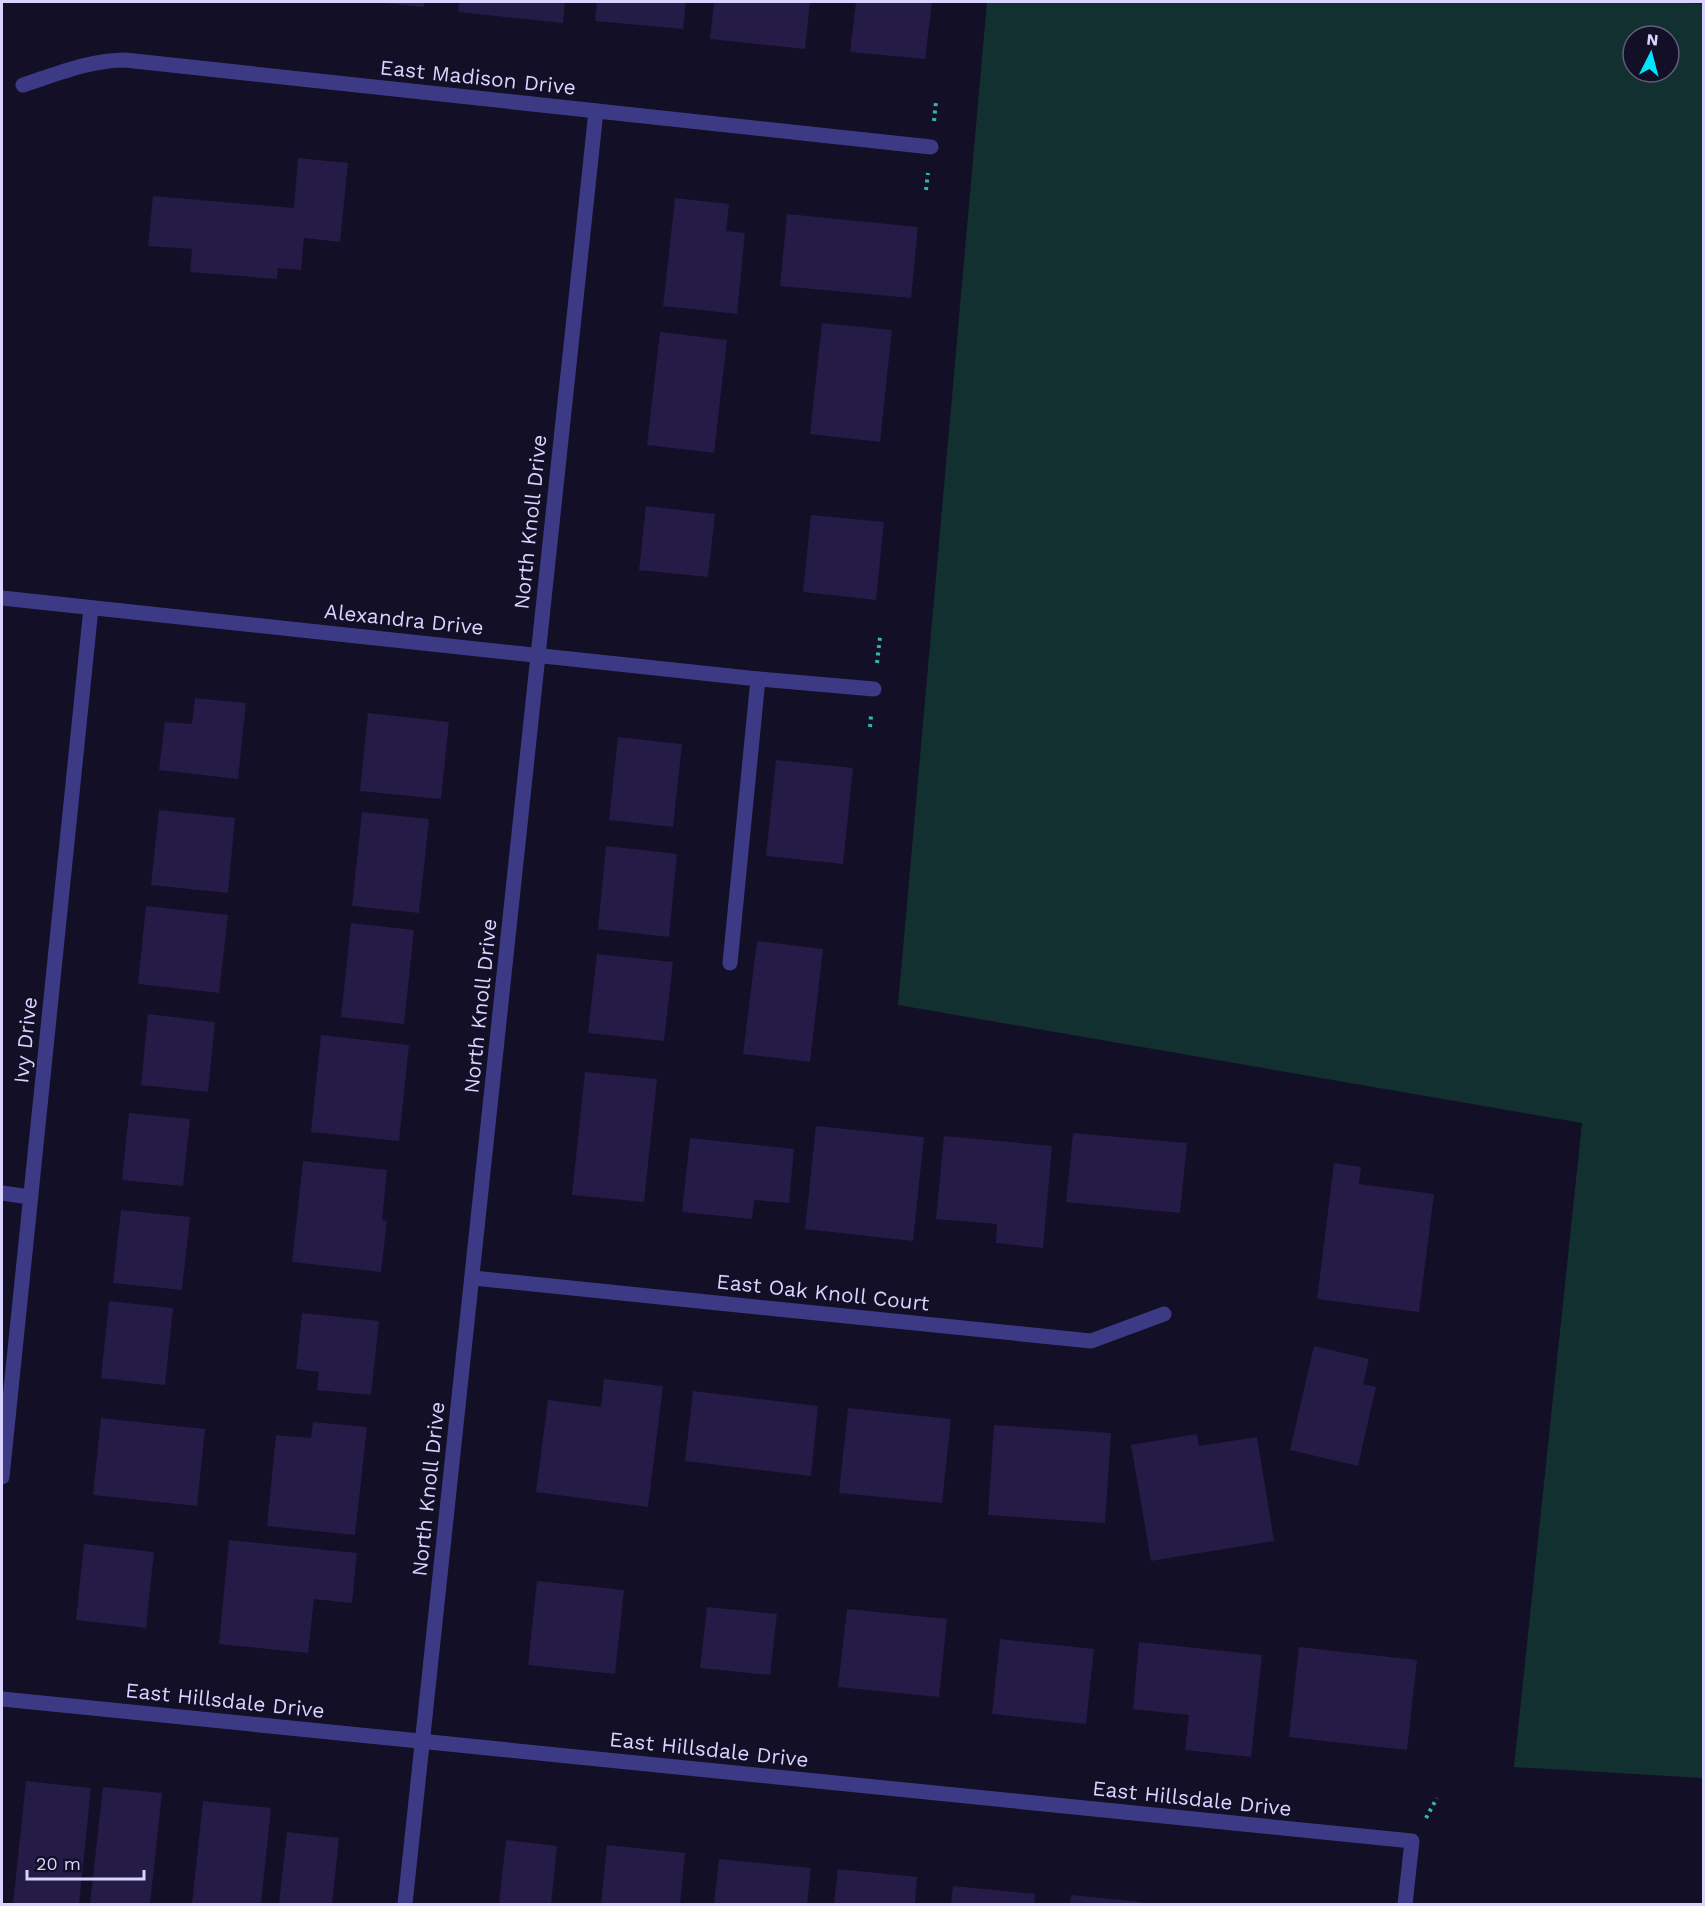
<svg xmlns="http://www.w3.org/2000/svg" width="1705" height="1906" viewBox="0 0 1705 1906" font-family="'Work Sans',sans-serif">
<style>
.green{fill:#12302f;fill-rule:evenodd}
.building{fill:#241b47}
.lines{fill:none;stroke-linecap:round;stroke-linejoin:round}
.path{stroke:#2fb8b0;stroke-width:4;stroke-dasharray:3 4.5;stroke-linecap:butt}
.service{stroke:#3d3a85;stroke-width:15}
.minor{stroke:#3d3a85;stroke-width:15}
.labels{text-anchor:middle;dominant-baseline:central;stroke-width:4.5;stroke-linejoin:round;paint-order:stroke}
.street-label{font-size:21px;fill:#d9d4ff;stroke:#130f26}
</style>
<rect width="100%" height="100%" fill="#130f26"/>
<path class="green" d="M 987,2 L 1673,2 L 1703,4 L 1703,1778 L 1514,1767 L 1582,1123 L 898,1005 ZM 1633,36 L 1669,36 L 1669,72 L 1633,72 Z"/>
<g class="building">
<polygon points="383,2 424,2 424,7 383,3"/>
<polygon points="459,2 565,2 563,23 458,12"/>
<polygon points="597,2 686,2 683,29 595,21"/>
<polygon points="714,2 810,2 805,49 710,39"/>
<polygon points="856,2 932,2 925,59 850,52"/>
<polygon points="298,158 348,163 340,242 304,238 301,270 278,268 277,279 190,272 192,249 148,246 153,196 294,208"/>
<polygon points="675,198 729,204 726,231 745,233 737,314 663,306"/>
<polygon points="787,214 918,227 911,298 780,286"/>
<polygon points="822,323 892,330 880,442 810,434"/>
<polygon points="660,332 727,340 714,453 647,445"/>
<polygon points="646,506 715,514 708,577 639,570"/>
<polygon points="811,515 884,522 876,600 803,592"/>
<polygon points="195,698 246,703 238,779 159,770 165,722 192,724"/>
<polygon points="368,713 449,722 441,799 360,791"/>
<polygon points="618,737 682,744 673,827 609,820"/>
<polygon points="776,760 853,768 843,864 766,856"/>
<polygon points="159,810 235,818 228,893 151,885"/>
<polygon points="362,812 429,819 419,913 352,906"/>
<polygon points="606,846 677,854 669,937 598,929"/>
<polygon points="146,906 228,915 219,993 138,984"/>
<polygon points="351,923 414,930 404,1024 341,1017"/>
<polygon points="757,941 823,949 810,1062 743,1054"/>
<polygon points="597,954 673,962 664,1041 588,1033"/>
<polygon points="148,1014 215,1022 208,1092 141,1085"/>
<polygon points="321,1035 409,1045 399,1141 311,1132"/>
<polygon points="585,1072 657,1079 644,1202 572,1195"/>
<polygon points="129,1113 190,1119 183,1186 122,1180"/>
<polygon points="816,1126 924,1137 913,1241 805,1229"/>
<polygon points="1073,1133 1187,1143 1180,1213 1066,1202"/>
<polygon points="944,1136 1052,1146 1043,1248 996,1243 997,1224 936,1219"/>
<polygon points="690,1138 794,1149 789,1203 754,1200 752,1219 682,1212"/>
<polygon points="303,1161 387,1170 382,1220 387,1221 381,1272 292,1262"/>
<polygon points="1334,1163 1361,1167 1359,1184 1434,1194 1419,1312 1317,1299"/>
<polygon points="121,1210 190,1217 182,1290 113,1283"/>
<polygon points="109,1301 173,1308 165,1385 101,1378"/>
<polygon points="302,1313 379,1321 371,1395 317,1390 319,1372 296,1369"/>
<polygon points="1314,1346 1369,1359 1363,1384 1376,1387 1358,1466 1290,1450"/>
<polygon points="604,1379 663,1386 648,1507 536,1492 548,1400 601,1407"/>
<polygon points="693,1391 818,1406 811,1476 685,1461"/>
<polygon points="848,1408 951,1419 942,1503 839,1493"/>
<polygon points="101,1418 205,1429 197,1506 93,1495"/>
<polygon points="313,1422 367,1427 355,1535 267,1526 276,1435 311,1438"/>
<polygon points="994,1425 1111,1433 1105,1523 988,1515"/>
<polygon points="1197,1434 1199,1446 1257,1437 1274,1541 1151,1561 1131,1445"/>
<polygon points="229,1540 357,1553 352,1603 314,1599 308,1653 219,1644"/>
<polygon points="84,1544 154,1552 146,1628 76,1620"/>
<polygon points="537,1581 624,1590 615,1674 528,1665"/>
<polygon points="707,1607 777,1614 770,1675 700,1668"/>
<polygon points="847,1609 947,1619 939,1697 838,1687"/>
<polygon points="1000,1639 1094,1649 1086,1724 992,1714"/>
<polygon points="1139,1642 1262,1655 1251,1757 1185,1750 1189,1715 1133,1709"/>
<polygon points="1299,1647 1417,1660 1407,1750 1289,1737"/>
<polygon points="26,1781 91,1788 79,1904 13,1904"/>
<polygon points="103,1787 162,1793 150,1904 90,1904"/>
<polygon points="203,1801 271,1808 261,1904 192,1904"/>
<polygon points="287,1832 339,1838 332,1904 279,1904"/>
<polygon points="506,1840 557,1846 551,1904 499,1904"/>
<polygon points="607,1845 685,1853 680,1904 601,1904"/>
<polygon points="719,1859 811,1868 807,1904 714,1904"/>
<polygon points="838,1869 917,1877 915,1904 834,1904"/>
<polygon points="953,1886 1035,1894 1034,1904 951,1904"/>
<polygon points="1071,1895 1142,1902 1142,1904 1070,1904"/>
</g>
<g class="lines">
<g class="path">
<polyline points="934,121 936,101"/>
<polyline points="926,190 928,173"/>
<polyline points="877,663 880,637"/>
<polyline points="870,727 871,716"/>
<polyline points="1426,1818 1437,1798"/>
</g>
<polyline class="service" points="730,963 758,679"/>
<g class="minor">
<path d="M 23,85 C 57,74 90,60 125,60 L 931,147"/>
<polyline points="2,598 758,679 874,689"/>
<polyline points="2,1193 30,1197"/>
<polyline points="473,1278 1091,1341 1164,1314"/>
<polyline points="2,1477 91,608"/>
<polyline points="2,1699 1412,1841 1405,1904"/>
<polyline points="405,1904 596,111"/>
</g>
</g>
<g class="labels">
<g class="street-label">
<text transform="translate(478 77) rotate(6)">East Madison Drive</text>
<text transform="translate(530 522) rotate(-84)">North Knoll Drive</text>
<text transform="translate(404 619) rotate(6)">Alexandra Drive</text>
<text transform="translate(480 1006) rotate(-84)">North Knoll Drive</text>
<text transform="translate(25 1040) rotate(-84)">Ivy Drive</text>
<text transform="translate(823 1292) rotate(6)">East Oak Knoll Court</text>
<text transform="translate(428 1489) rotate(-84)">North Knoll Drive</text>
<text transform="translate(225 1700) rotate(6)">East Hillsdale Drive</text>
<text transform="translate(709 1749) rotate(6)">East Hillsdale Drive</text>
<text transform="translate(1192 1798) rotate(6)">East Hillsdale Drive</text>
</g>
</g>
<rect width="1705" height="1906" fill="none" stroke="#d9d4ff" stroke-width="6"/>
<g transform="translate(1651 54) rotate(6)"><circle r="28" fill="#130f26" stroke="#625e7d" stroke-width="1.5"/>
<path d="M0-4.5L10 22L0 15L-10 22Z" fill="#00e5ff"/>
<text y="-9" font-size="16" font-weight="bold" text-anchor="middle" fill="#d9d4ff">N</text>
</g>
<path d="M27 1870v9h117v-9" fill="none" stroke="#d9d4ff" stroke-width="3"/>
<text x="36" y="1870" font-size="18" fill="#d9d4ff" stroke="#130f26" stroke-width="4.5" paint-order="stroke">20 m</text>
</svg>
